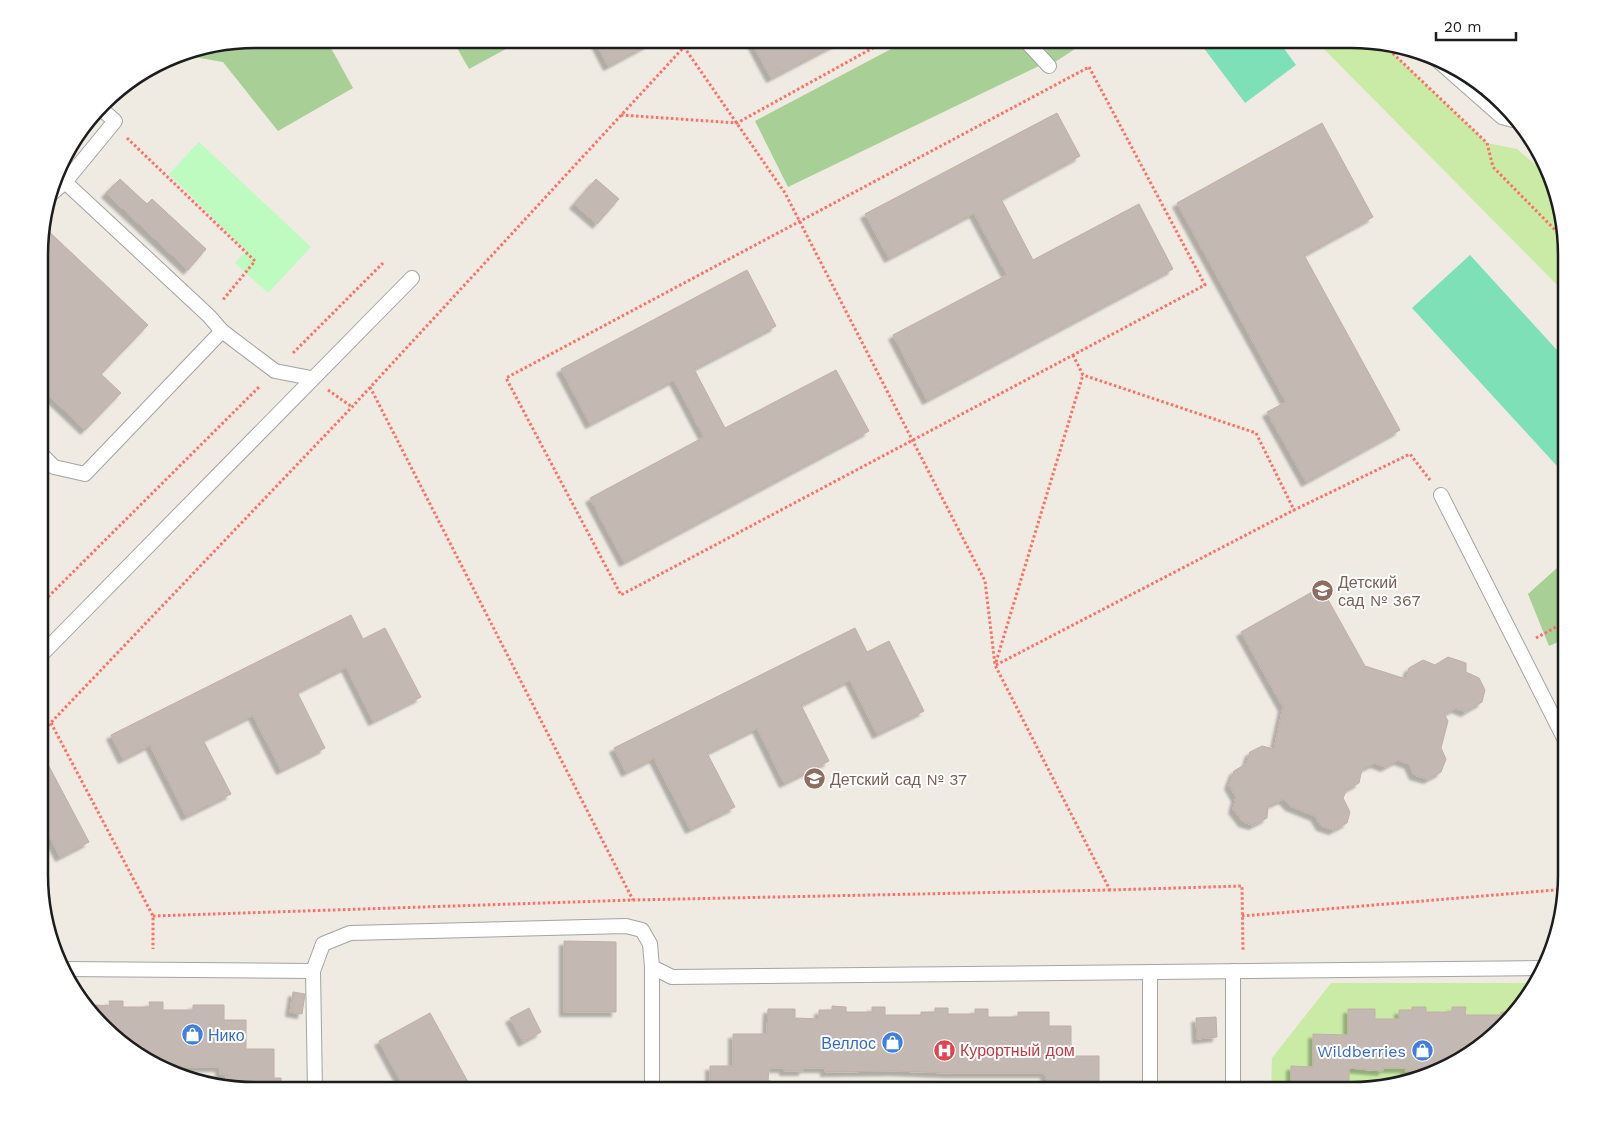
<svg xmlns="http://www.w3.org/2000/svg" width="1606" height="1130" viewBox="0 0 1606 1130" font-family="'Work Sans',sans-serif">
<style>
.grass{fill:#caeba6}
.forest{fill:#a8cf96}
.park{fill:#bdfbc0}
.pitch{fill:#7ee0b7}
.building{fill:#c3b9b2;stroke:#c1b0a4;filter:url(#shadow)}
.lines{fill:none;stroke-linecap:round;stroke-linejoin:round}
.lane-casing{stroke:#a4a4a4;stroke-width:16}
.path{stroke:#fd7065;stroke-width:3;stroke-dasharray:2.5 2.5;stroke-linecap:butt}
.lane{stroke:#fff;stroke-width:14}
.labels{text-anchor:middle;dominant-baseline:central;stroke-width:4;stroke-linejoin:round;paint-order:stroke}
.education-label{font-size:16px;fill:#785e54;stroke:#fff;text-anchor:start}
.shop-label{font-size:16px;fill:#366cbe;stroke:#fff;text-anchor:end}
.health-label{font-size:16px;fill:#be3a42;stroke:#fff;text-anchor:start}
.rim{fill:none;stroke:#1d1d1d;stroke-width:2.5}
</style>
<defs>
<filter id="shadow"><feDropShadow dx="-4.5" dy="4.5" stdDeviation="1" flood-color="#0004"/></filter>
</defs>
<rect width="100%" height="100%" fill="#efeae2"/>
<g class="grass">
<polygon points="1314,39 1365,39 1382,43 1487,143 1517,149 1550,177 1567,241 1567,295"/>
<polygon points="1331,983 1536,983 1523,1007 1515,1008 1515,1012 1501,1015 1465,1015 1466,1008 1452,1012 1426,1012 1426,1007 1412,1007 1412,1010 1399,1010 1399,1019 1375,1019 1375,1009 1348,1009 1348,1035 1314,1034 1313,1067 1291,1066 1291,1082 1285,1082 1285,1091 1271,1091 1272,1058"/>
<polygon points="1349,1068 1364,1068 1364,1071 1383,1071 1383,1068 1406,1068 1406,1071 1439,1071 1352,1091 1352,1082 1349,1081"/>
</g>
<g class="forest">
<polygon points="255,39 326,39 353,88 278,131 223,62 177,54"/>
<polygon points="452,39 524,39 469,69"/>
<polygon points="910,39 1012,39 1041,65 788,187 755,121"/>
<polygon points="1045,39 1090,39 1049,66 1043,40"/>
<polygon points="1567,559 1567,638 1549,646 1528,594"/>
</g>
<polygon class="park" points="199,142 311,247 268,293 235,263 246,251 169,174"/>
<g class="pitch">
<polygon points="1197,39 1277,39 1296,65 1245,103"/>
<polygon points="1470,255 1567,361 1567,477 1412,308"/>
</g>
<g class="building">
<polygon points="594,39 647,39 649,44 608,66"/>
<polygon points="750,39 845,39 771,78"/>
<polygon points="1057,113 1080,156 1001,199 1033,260 1139,204 1173,269 927,400 893,335 1007,275 974,213 889,258 865,214"/>
<polygon points="1322,123 1373,217 1304,255 1400,430 1306,482 1267,412 1286,402 1177,203"/>
<polygon points="120,179 147,204 152,199 206,249 188,270 106,193"/>
<polygon points="596,179 619,199 597,224 574,204"/>
<polygon points="41,224 148,325 101,374 121,393 85,430 41,388"/>
<polygon points="747,270 776,326 694,369 725,428 836,370 869,431 624,562 590,498 704,437 674,380 590,424 561,369"/>
<polygon points="1321,587 1365,666 1406,679 1409,668 1423,660 1435,665 1448,657 1466,663 1466,672 1479,678 1485,690 1482,702 1465,712 1456,708 1444,714 1448,721 1441,748 1446,759 1441,772 1428,779 1414,775 1409,764 1398,760 1385,767 1375,763 1362,769 1359,783 1347,789 1343,798 1350,812 1347,823 1333,830 1321,826 1315,816 1290,806 1283,799 1268,806 1267,818 1253,825 1243,822 1233,809 1236,797 1229,785 1234,771 1246,764 1250,752 1262,746 1274,749 1283,707 1241,632"/>
<polygon points="351,615 363,639 385,628 421,697 373,721 346,667 297,692 325,748 281,770 253,715 203,740 231,794 186,816 150,745 123,759 111,735"/>
<polygon points="855,628 867,652 889,641 924,711 877,734 850,680 801,705 829,761 784,783 757,728 707,753 735,807 690,829 654,758 626,772 614,748"/>
<polygon points="43,755 89,842 60,857 41,820 41,756"/>
<polygon points="564,941 616,942 616,1012 564,1012"/>
<polygon points="293,992 305,994 302,1014 290,1012"/>
<polygon points="109,1001 123,1001 123,1007 150,1007 149,1002 163,1002 163,1010 193,1010 193,1005 224,1005 224,1020 246,1020 246,1049 274,1049 274,1078 281,1078 281,1091 241,1091 226,1088 226,1074 220,1074 220,1067 161,1067 123,1047 90,1009 96,1009 96,1005 110,1006"/>
<polygon points="832,1006 846,1007 846,1012 872,1012 872,1007 885,1007 885,1015 921,1015 921,1012 935,1012 935,1008 948,1008 948,1014 975,1014 975,1009 988,1009 988,1017 1018,1017 1018,1012 1049,1012 1049,1026 1071,1026 1071,1056 1099,1056 1099,1085 1106,1085 1106,1091 1051,1091 1051,1080 1046,1080 1045,1073 949,1073 895,1071 825,1072 825,1068 803,1068 803,1071 784,1071 784,1068 769,1068 768,1081 771,1081 772,1091 705,1091 705,1082 710,1082 710,1066 733,1066 733,1034 767,1034 768,1009 795,1009 795,1018 819,1019 819,1010 832,1010"/>
<polygon points="1412,1007 1426,1007 1426,1012 1452,1012 1452,1007 1466,1007 1465,1015 1501,1015 1501,1012 1515,1012 1515,1008 1521,1008 1447,1069 1419,1072 1405,1071 1406,1068 1383,1068 1383,1071 1349,1068 1349,1081 1352,1082 1352,1091 1285,1091 1285,1082 1291,1082 1291,1066 1313,1067 1313,1034 1348,1035 1348,1009 1375,1009 1375,1019 1399,1019 1399,1010 1412,1010"/>
<polygon points="529,1008 541,1032 523,1042 510,1018"/>
<polygon points="430,1013 473,1091 406,1091 379,1041"/>
<polygon points="1216,1017 1217,1037 1197,1039 1196,1018"/>
</g>
<g class="lines">
<defs>
<g id="lane">
<polyline points="1024,39 1049,66"/>
<polyline points="1435,58 1502,117 1513,120"/>
<polyline points="50,195 65,182 115,121 100,108"/>
<polyline points="222,331 275,371 311,378"/>
<polyline points="41,454 54,467 85,474 222,331 209,316 65,182"/>
<polyline points="1441,495 1567,744"/>
<polyline points="41,655 412,278"/>
<polyline points="63,969 313,971"/>
<polyline points="1150,972 1150,1091"/>
<polyline points="315,1091 313,971 323,944 350,933 626,926 642,930 650,944 652,967 672,977 1544,968"/>
<polyline points="652,1091 652,967"/>
<polyline points="1233,1091 1233,971"/>
</g>
</defs>
<use href="#lane" class="lane-casing"/>
<g class="path">
<polyline points="679,39 684,47"/>
<polyline points="1382,43 1487,143 1493,167 1567,242"/>
<polygon points="1089,67 1205,285 621,595 506,378"/>
<polyline points="621,115 737,123 889,39"/>
<polyline points="127,138 255,261 222,301"/>
<polyline points="293,353 383,263"/>
<polyline points="1073,355 1083,375 1256,433 1294,510 1410,454 1430,480"/>
<polyline points="370,387 633,900"/>
<polyline points="328,390 352,407"/>
<polyline points="41,604 260,386"/>
<polyline points="1536,638 1567,621"/>
<polyline points="996,662 1083,375"/>
<polyline points="996,665 1294,510"/>
<polyline points="51,723 153,916 153,949"/>
<polyline points="41,733 352,407 684,47 785,193 985,581 995,665 1110,890 1242,886 1243,951"/>
<polyline points="153,916 633,900 1110,890"/>
<polyline points="1242,916 1567,889"/>
</g>
<use href="#lane" class="lane"/>
</g>
<defs>
<symbol id="school-disc" viewBox="-11 -11 22 22"><circle r="9.5" fill="#8d6e63" stroke="#fff"/><path d="M0-5L7-2L0 1L-7-2ZM-4 1L0 2.5L4 1V4Q0 6-4 4Z" fill="#fff"/></symbol>
<symbol id="shop-disc" viewBox="-11 -11 22 22"><circle r="9.5" fill="#3f7fe0" stroke="#fff"/><path d="M-5-2.5h2.3a2.7 3.5 0 0 1 5.4 0H5L5.5 6h-11ZM-1.5-2.5h3a1.5 2.3 0 0 0-3 0Z" fill="#fff"/></symbol>
<symbol id="hospital-disc" viewBox="-11 -11 22 22"><circle r="9.5" fill="#e0444e" stroke="#fff"/><path d="M-5-5h3v3.5h4V-5h3V5h-3V1.5h-4V5h-3Z" fill="#fff"/></symbol>
</defs>
<g fill-rule="evenodd">
<use href="#school-disc" x="1310" y="578" width="25" height="25"/>
<use href="#school-disc" x="802" y="766" width="25" height="25"/>
<use href="#shop-disc" x="180" y="1022" width="25" height="25"/>
<use href="#shop-disc" x="880" y="1030" width="25" height="25"/>
<use href="#hospital-disc" x="932" y="1038" width="25" height="25"/>
<use href="#shop-disc" x="1410" y="1038" width="25" height="25"/>
</g>
<g class="labels">
<g class="education-label">
<text x="1338" y="582">Детский<tspan x="1338" dy="18">сад № 367</tspan></text>
<text x="830" y="779">Детский сад № 37</text>
</g>
<g class="shop-label">
<text x="208" y="1035" text-anchor="start">Нико</text>
<text x="876" y="1043">Веллос</text>
<text x="1406" y="1051">Wildberries</text>
</g>
<g class="health-label">
<text x="960" y="1050">Курортный дом</text>
</g>
</g>
<path d="M0 0H1606V1130H0ZM255 48H1351A207 207 0 0 1 1558 255V875A207 207 0 0 1 1351 1082H255A207 207 0 0 1 48 875V255A207 207 0 0 1 255 48Z" fill="#fff" fill-rule="evenodd"/>
<path class="rim" d="M255 48H1351A207 207 0 0 1 1558 255V875A207 207 0 0 1 1351 1082H255A207 207 0 0 1 48 875V255A207 207 0 0 1 255 48Z"/>
<path d="M1436 32v8h80v-8" fill="none" stroke="#1d1d1d" stroke-width="2.5"/>
<text x="1444" y="32" font-size="15" fill="#1d1d1d" stroke="#ffffff" stroke-width="4" paint-order="stroke">20 m</text>
</svg>
